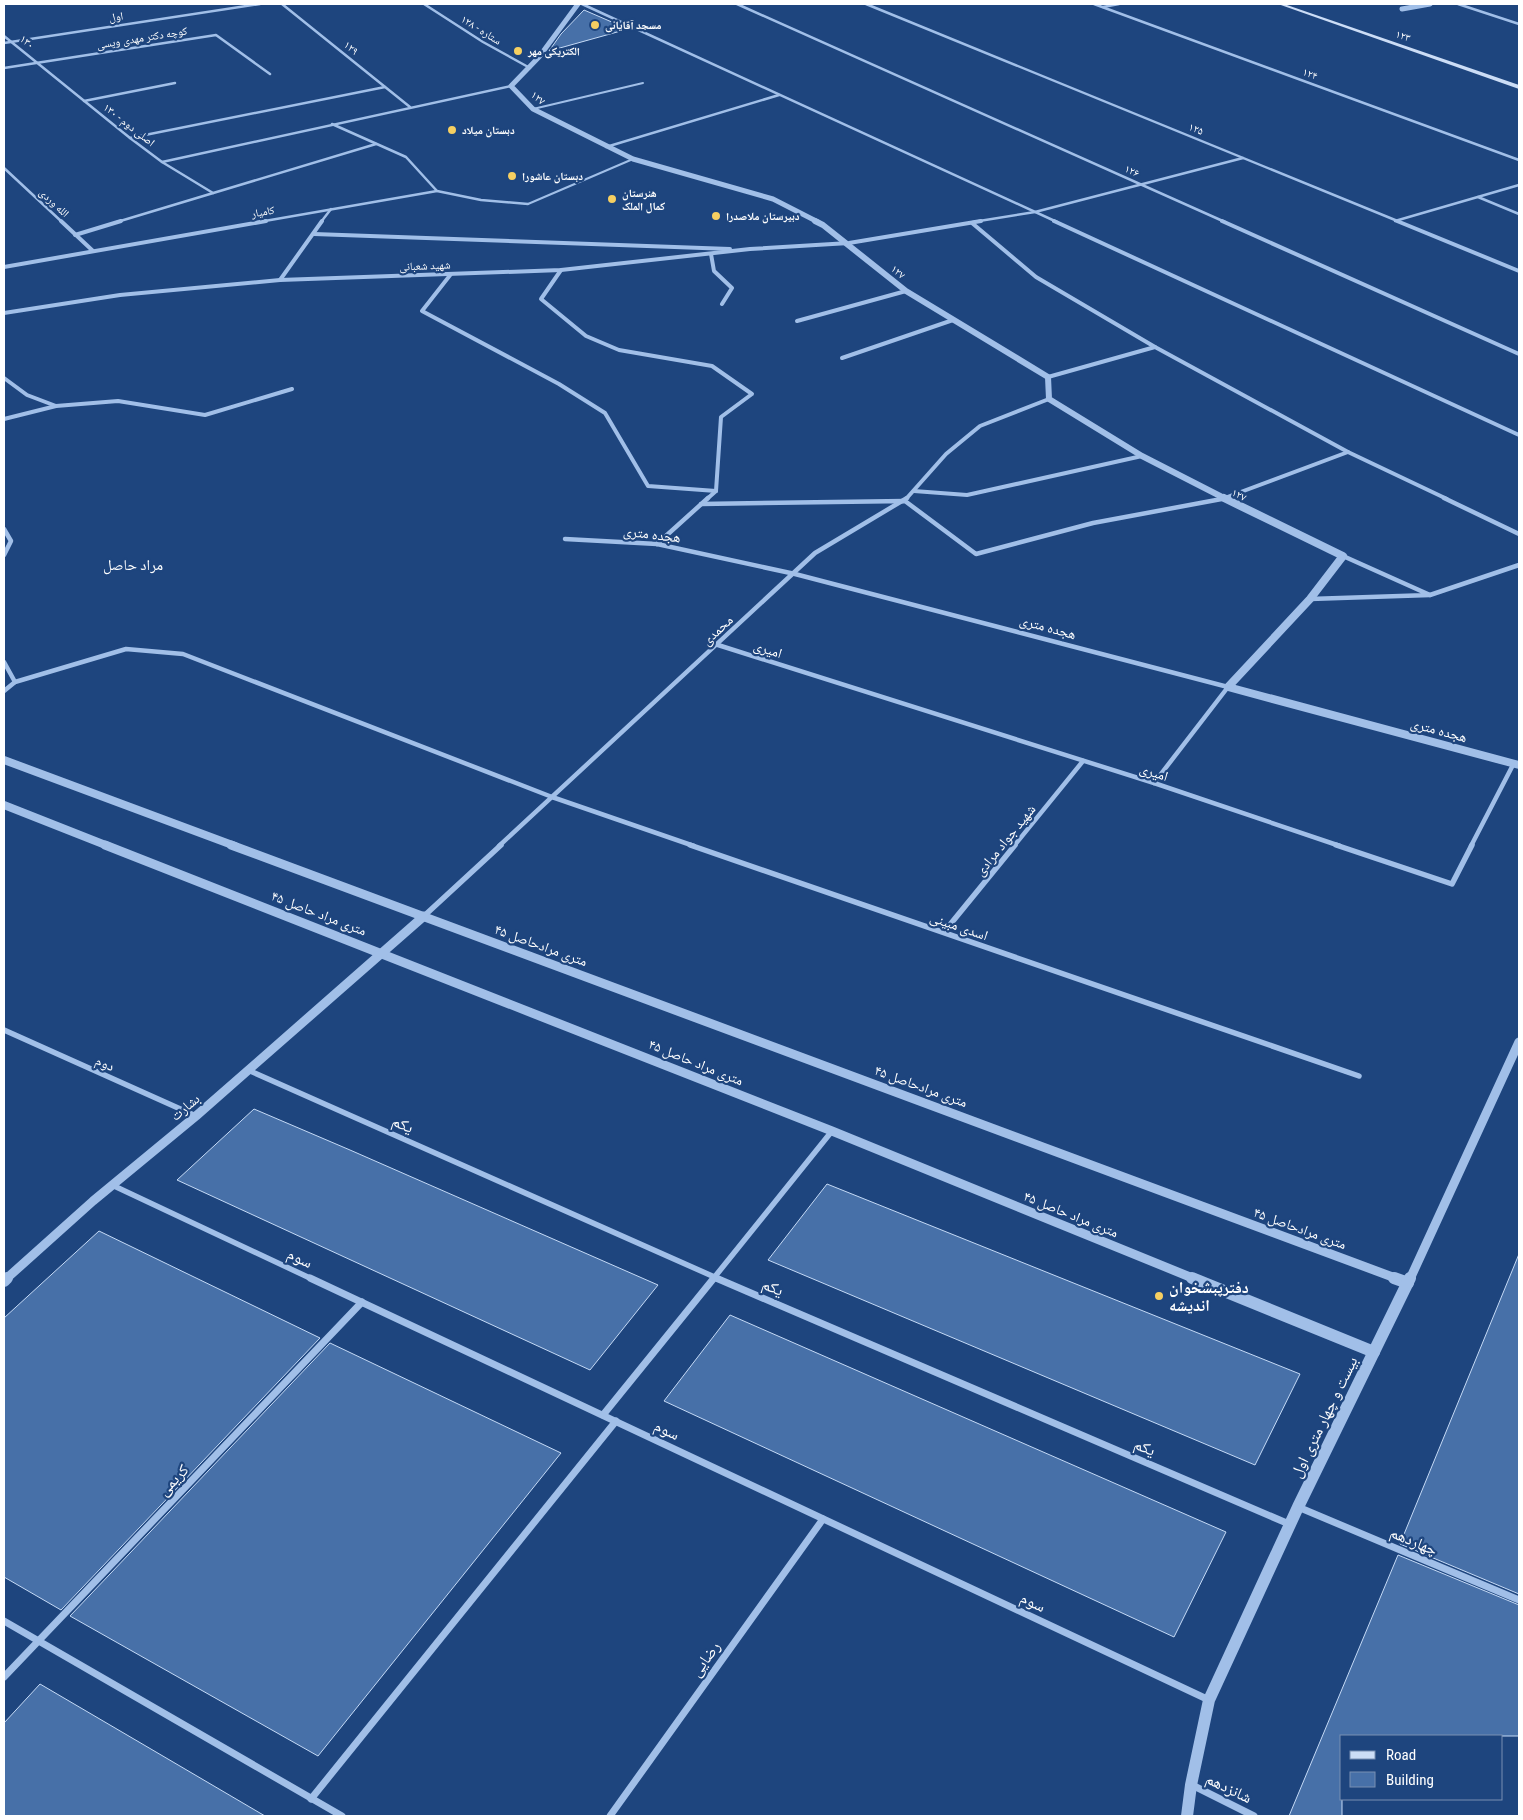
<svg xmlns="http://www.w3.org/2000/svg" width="1523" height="1820" viewBox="0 0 1523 1820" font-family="'Roboto Condensed','Noto Naskh Arabic',sans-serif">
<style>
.building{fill:#4770a8;stroke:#c5daf6}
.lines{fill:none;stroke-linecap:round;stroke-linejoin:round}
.service{stroke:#a1bfe8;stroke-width:2}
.minor-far4{stroke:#a1bfe8;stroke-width:2.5}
.minor-far3{stroke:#a1bfe8;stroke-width:4}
.minor-far2{stroke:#a1bfe8;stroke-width:4.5}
.minor-far1{stroke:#a1bfe8;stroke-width:5.5}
.minor{stroke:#a1bfe8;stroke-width:7}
.tertiary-far4{stroke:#a1bfe8;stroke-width:5}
.tertiary-far3{stroke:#a1bfe8;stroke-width:6}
.tertiary-far2{stroke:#a1bfe8;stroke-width:8}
.tertiary-far1{stroke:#a1bfe8;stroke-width:9}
.tertiary{stroke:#a1bfe8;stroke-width:12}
.secondary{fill:#ccddf6;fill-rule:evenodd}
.poi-dot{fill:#f6cf61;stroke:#1e457e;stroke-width:2}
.labels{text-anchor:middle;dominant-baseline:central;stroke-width:4.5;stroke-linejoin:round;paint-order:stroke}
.far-street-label{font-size:11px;fill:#fff;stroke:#1e457e}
.far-poi-label{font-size:11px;font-weight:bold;fill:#fff;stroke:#1e457e;text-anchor:start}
.street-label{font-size:14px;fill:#fff;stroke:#1e457e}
.neighbourhood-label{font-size:15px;fill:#fff;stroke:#1e457e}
.near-street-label{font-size:16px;fill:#fff;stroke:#1e457e}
.near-poi-label{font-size:16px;font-weight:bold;fill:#fff;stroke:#1e457e;text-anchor:start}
</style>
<rect width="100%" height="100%" fill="#1e457e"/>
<g class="building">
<polygon points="584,10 628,29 549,51 561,34"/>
<polygon points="254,1109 350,1150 658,1285 590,1370 177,1180"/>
<polygon points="827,1184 1300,1374 1255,1465 768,1260"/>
<polygon points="99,1231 320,1338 61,1610 4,1577 4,1318"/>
<polygon points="1519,1254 1519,1594 1400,1544"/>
<polygon points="730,1315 1226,1532 1174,1637 664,1401"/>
<polygon points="330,1343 561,1453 318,1756 70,1616"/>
<polygon points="1398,1555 1519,1605 1519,1736 1342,1736 1342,1816 1289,1816"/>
<polygon points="40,1684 156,1752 265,1816 4,1816 4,1723"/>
</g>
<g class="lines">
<g class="service">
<polyline points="533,109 643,83"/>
<polyline points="528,204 633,159"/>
</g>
<g class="minor-far4">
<polyline points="282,4 410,107"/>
<polyline points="424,4 483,42 530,68"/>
<polyline points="582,4 1057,222"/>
<polyline points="737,4 1225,222"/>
<polyline points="866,4 1400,222"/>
<polyline points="1094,4 1519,160"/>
<polyline points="1458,4 1519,24"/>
<polyline points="1103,7 1119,4"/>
<polyline points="4,36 130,138 162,162 213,193"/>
<polyline points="4,43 260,4"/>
<polyline points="4,68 216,35 270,74"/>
<polyline points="84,101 175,83"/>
<polyline points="332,124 406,157 437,191 481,200 528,204"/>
<polyline points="130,138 385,87"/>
<polyline points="606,147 779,95"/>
<polyline points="162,162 511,86"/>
<polyline points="4,168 62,222"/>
<polyline points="1478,197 1519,214"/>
<polyline points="1395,221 1519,185"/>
<polyline points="117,222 376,144"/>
<polyline points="259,222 437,191"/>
<polyline points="321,222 331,209"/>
<polyline points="973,222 1035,212 1243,158"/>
</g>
<g class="minor-far3">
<polyline points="61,221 93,251"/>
<polyline points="1054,221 1519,435"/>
<polyline points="1222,221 1519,354"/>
<polyline points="1397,221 1519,271"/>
<polyline points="972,223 1036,277 1155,347"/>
<polyline points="314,234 730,249"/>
<polyline points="75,235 121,221"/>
<polyline points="711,254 714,271 732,288 722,304"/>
<polyline points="4,267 266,221"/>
<polyline points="561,270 541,299 586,336 619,350 712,366 752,394 721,417 716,491 707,499"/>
<polyline points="451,274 422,311 559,384 605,413 648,486 716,491"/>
<polyline points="280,280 322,221"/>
<polyline points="4,313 120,295 280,280 561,270 750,249 849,243 981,221"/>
<polyline points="797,321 906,291"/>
<polyline points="842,358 953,320"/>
<polyline points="1048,377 1155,347 1348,452 1447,499"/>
<polyline points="4,378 27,395 56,406 118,401 205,415 292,389"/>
<polyline points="4,419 56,406"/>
<polyline points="914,491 967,495 1142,456"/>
<polyline points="906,499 946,454 980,426 1049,399"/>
<polyline points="1222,499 1348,452"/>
</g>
<g class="minor-far2">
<polyline points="1444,498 1519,534"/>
<polyline points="701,504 905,501 976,554 1093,523 1227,498"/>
<polyline points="4,529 11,541 4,555"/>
<polyline points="565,539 657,544 795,574 1228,687 1154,783"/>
<polyline points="657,544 708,498"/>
<polyline points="1430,595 1519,565"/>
<polyline points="1310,599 1430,595 1343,556"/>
<polyline points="718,645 1154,783 1340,846"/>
<polyline points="4,662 15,682 4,691"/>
<polyline points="15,682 126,649 183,654 552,797 694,846"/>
<polyline points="499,846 815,553 907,498"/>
<polyline points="1014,846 1083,761"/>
<polyline points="1471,846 1514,763"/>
</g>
<g class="minor-far1">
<polyline points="690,845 1359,1076"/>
<polyline points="1336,845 1452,884 1472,845"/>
<polyline points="424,916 501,845"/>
<polyline points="944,932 1015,845"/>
<polyline points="4,1030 196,1116"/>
<polyline points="248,1070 719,1279"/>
<polyline points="112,1185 312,1279"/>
<polyline points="713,1279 832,1131"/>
</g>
<g class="minor">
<polyline points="310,1278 1209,1700"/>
<polyline points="716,1278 1289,1524"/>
<polyline points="603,1415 714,1278"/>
<polyline points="1298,1507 1519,1600"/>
<polyline points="4,1621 342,1816"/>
<polyline points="4,1677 362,1302"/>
<polyline points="1192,1785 1254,1816"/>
<polyline points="311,1799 616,1421"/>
<polyline points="610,1816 823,1519"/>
</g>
<g class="tertiary-far4">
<polyline points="578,4 539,57 511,86 533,109 633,159 773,199 818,222"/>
<polyline points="1402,9 1430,4"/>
</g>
<polyline class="tertiary-far3" points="815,221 823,225 906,291 1048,377 1049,399 1142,456 1226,499"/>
<g class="tertiary-far2">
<polyline points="1224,498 1343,556 1310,599 1228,687 1519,765"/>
<polyline points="4,760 235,846"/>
<polyline points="4,805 108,846"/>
</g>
<g class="tertiary-far1">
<polyline points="105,845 832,1131 1195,1279"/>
<polyline points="231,845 1398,1279"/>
<polyline points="6,1279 93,1201 196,1116 424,916"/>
<polyline points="1410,1279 1519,1042"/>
</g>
<g class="tertiary">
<polyline points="1192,1278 1374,1352"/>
<polyline points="1394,1278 1408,1283"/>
<polyline points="4,1281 7,1278"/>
<polyline points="1187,1816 1191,1785 1209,1700 1298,1507 1410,1278"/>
</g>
<polygon class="secondary" points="1278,4 1284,4 1519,85 1519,89"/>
</g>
<g class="poi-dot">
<circle cx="595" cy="25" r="5"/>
<circle cx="518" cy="51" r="5"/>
<circle cx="452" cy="130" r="5"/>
<circle cx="512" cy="176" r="5"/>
<circle cx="612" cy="199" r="5"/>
<circle cx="716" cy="216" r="5"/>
<circle cx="1159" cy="1296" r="5"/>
</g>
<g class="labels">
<g class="far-street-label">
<text transform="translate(116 17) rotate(-9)">اول</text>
<text transform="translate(481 30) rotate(32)">۱۲۸ - ستاره</text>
<text transform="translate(1403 36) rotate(19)">۱۲۳</text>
<text transform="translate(142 38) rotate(-9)">کوچه دکتر مهدی ویسی</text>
<text transform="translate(27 42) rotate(38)">۱۳۰</text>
<text transform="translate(351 48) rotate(39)">۱۲۹</text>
<text transform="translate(1310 74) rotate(20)">۱۲۴</text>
<text transform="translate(538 98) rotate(39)">۱۲۷</text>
<text transform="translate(129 125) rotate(38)">اصلی دوم - ۱۳۰</text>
<text transform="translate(1196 129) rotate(22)">۱۲۵</text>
<text transform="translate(1132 171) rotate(24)">۱۲۶</text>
<text transform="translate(54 203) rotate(43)">الله وردی</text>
<text transform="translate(263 212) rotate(-10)">کامیار</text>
<text transform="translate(425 266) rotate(-2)">شهید شعبانی</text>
<text transform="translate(898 272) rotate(40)">۱۲۷</text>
<text transform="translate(1239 495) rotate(26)">۱۲۷</text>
</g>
<g class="far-poi-label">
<text x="605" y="25">مسجد آقایانی</text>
<text x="528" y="51">الکتریکی مهر</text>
<text x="462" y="130">دبستان میلاد</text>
<text x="522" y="176">دبستان عاشورا</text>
<text x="622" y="193">هنرستان<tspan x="622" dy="13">کمال الملک</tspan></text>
<text x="726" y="216">دبیرستان ملاصدرا</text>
</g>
<g class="street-label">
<text transform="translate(652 534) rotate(7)">هجده متری</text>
<text transform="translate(1048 627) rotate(15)">هجده متری</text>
<text transform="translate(717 630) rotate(-43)">محمدی</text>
<text transform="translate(768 649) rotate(18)">امیری</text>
<text transform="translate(1439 730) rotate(15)">هجده متری</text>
<text transform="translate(1154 772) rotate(18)">امیری</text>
<text transform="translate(1005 840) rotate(-51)">شهید جواد مرادی</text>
<text transform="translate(319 913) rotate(21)">۴۵ متری مراد حاصل</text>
<text transform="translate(959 926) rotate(19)">اسدی مبینی</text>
<text transform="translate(541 945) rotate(20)">۴۵ متری مرادحاصل</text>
<text transform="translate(696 1062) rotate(22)">۴۵ متری مراد حاصل</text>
<text transform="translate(105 1063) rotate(24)">دوم</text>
<text transform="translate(921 1086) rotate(20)">۴۵ متری مرادحاصل</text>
<text transform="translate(185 1107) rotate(-40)">بشارت</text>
<text transform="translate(1071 1214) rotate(22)">۴۵ متری مراد حاصل</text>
<text transform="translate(1300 1228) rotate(20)">۴۵ متری مرادحاصل</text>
</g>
<g class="neighbourhood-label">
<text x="133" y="565">مراد حاصل</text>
</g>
<g class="near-street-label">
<text transform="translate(403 1124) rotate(24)">یکم</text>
<text transform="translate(300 1258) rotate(25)">سوم</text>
<text transform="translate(773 1287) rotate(23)">یکم</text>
<text transform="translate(1324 1417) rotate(-64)">بیست و چهار متری اول</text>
<text transform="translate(667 1430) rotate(25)">سوم</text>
<text transform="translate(1145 1447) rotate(23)">یکم</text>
<text transform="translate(173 1480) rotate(-46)">کریمی</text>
<text transform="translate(1414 1541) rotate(23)">چهاردهم</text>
<text transform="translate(1033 1602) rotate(25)">سوم</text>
<text transform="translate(705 1659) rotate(-54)">رضایی</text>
<text transform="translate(1229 1788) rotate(26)">شانزدهم</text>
</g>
<g class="near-poi-label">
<text x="1169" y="1287">دفترپبشخوان<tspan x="1169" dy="18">اندیشه</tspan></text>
</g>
</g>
<rect width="1523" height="1820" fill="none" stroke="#ffffff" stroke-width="10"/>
<rect x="1340" y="1735" width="162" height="65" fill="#1e457e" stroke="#788fb2"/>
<rect x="1350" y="1751" width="25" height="8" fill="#ccddf6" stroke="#788fb2"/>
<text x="1386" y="1760" font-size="15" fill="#ffffff">Road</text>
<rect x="1350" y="1772" width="25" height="15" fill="#4770a8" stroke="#788fb2"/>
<text x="1386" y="1785" font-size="15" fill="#ffffff">Building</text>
</svg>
